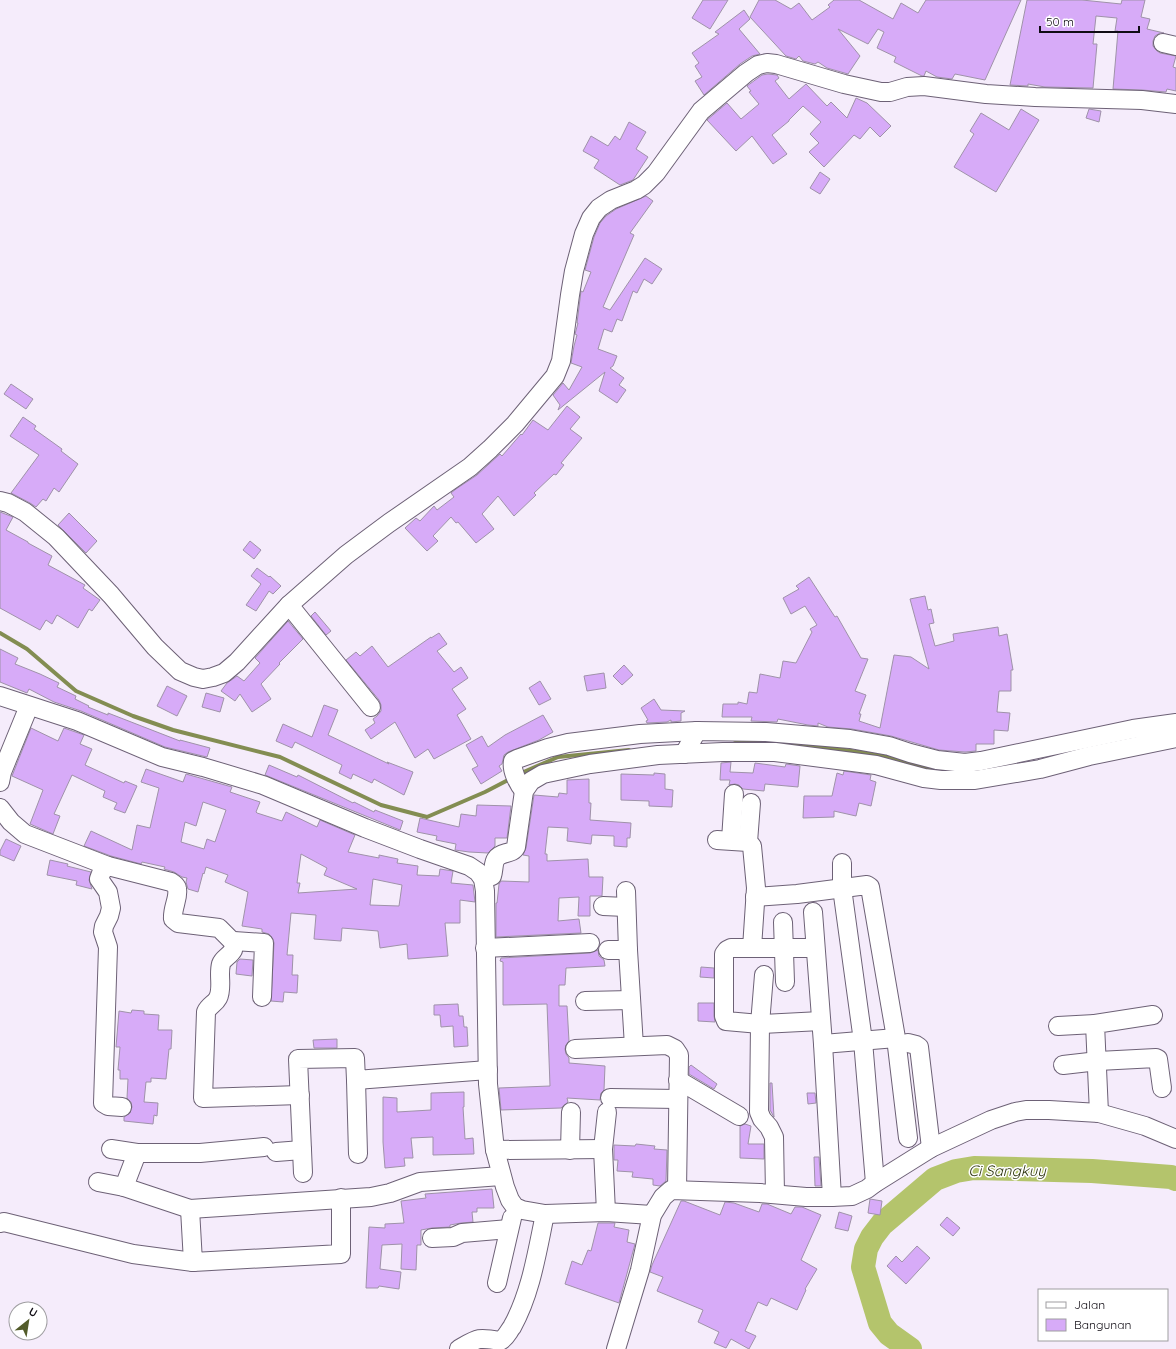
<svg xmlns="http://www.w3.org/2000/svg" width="1176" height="1349" viewBox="0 0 1176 1349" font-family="Quicksand,sans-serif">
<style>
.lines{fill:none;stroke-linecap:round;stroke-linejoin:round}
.stream{stroke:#838d52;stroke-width:4}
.river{stroke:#b4c46c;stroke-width:24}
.building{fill:#d7abf8;stroke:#9f92a9;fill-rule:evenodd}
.minor-casing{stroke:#6d6176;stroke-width:20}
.minor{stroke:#fff;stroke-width:18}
.labels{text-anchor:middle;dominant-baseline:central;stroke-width:3;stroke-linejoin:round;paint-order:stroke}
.water-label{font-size:15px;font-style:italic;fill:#303711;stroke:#fff}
</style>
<rect width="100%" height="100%" fill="#f5ecfb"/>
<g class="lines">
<g class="stream">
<polyline points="0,633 27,649 76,691 133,716 173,730 280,757 381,805 427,817 485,792 512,778"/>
<polyline points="735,743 769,742 825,747 891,757 938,771 950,770"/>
<polyline points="519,774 558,757 629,750"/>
</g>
<polyline class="river" points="910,1349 889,1334 880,1323 863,1267 866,1249 872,1237 882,1224 935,1179 956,1171 974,1168 1092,1171 1171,1177 1176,1179"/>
</g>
<g class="building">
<polygon points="703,0 728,0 710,29 692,18"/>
<polygon points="759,0 775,0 791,9 799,3 812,20 830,7 828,5 834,0 859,0 893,19 901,3 918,13 926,0 1021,0 985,80 955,74 952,79 937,77 926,71 924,76 922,76 894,62 896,57 877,48 884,32 878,29 868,44 838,29 860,56 848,74 827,68 818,62 815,64 803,61 799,56 796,59 786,56 750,17"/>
<polygon points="1027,0 1082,0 1121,4 1122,0 1145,0 1141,17 1150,19 1147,29 1164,33 1160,33 1155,36 1153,41 1153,46 1156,50 1160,53 1176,56 1173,67 1176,68 1176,91 1167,89 1166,92 1142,90 1113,89 1118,31 1115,31 1117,18 1096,16 1093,44 1097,44 1093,88 1045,87 1028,84 1028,86 1010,85"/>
<polygon points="744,10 750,19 739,29 760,54 752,56 740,64 704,95 695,81 702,77 695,66 699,63 692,53 719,34 715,32"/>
<polygon points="768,74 777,75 779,78 775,81 789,99 806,84 827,106 831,102 847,118 856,98 867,103 891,126 880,137 870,127 860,139 854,135 824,167 809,152 819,143 810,134 821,122 803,106 789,120 789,121 772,135 787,154 773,164 752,136 736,151 707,120 727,103 741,119 759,104 749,92 751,91 747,86 762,75"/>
<polygon points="1021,109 1039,120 996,192 954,167 974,134 970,131 981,113 1009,130"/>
<polygon points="1089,109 1101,111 1099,122 1086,118"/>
<polygon points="629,122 646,132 636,149 648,157 633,180 620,185 594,168 599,160 583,151 591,136 608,146 615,136 620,140"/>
<polygon points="820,172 830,179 820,194 810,188"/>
<polygon points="646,196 653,201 630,233 634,235 603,307 610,310 645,258 662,269 652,284 644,279 637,293 633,291 622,321 617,319 612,332 604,329 598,349 617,356 613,366 610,368 624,378 619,385 626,390 617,403 599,391 605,372 558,410 560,405 553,395 563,383 569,390 582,367 571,363 574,346 577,335 575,334 578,323 577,323 581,291 583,292 591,272 585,270 594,237 600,223 606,216 616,209"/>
<polygon points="11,384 33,399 26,409 4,394"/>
<polygon points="567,406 580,417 570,429 582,438 561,463 564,465 556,475 554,474 534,493 536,495 514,516 498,496 482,514 494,529 476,543 458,522 456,523 451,517 433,536 438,541 427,551 405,528 416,518 420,521 434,506 437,510 454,497 451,493 456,489 477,475 500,454 502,456 521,434 522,435 533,420 548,430"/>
<polygon points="23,417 36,426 34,429 62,449 61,451 78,464 59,492 54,488 46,501 43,499 36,507 30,503 11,493 39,455 10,436"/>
<polygon points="0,512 13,517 6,530 28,542 28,543 52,556 48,565 85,585 83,588 100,600 92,611 89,609 78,628 57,615 52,624 46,620 40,630 0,608"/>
<polygon points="69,513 97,541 86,553 58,525"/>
<polygon points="250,541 261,550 254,559 243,550"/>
<polygon points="257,568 269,577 270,576 281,586 273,594 269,591 256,611 246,605 261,584 251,576"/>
<polygon points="809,577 835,617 837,616 861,658 868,659 855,691 866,695 859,714 861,714 859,721 880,728 894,655 911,657 929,669 910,599 925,596 928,610 931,609 934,623 929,624 935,646 954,641 953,634 998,627 999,636 1007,634 1013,670 1011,670 1011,691 999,691 997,712 1010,713 1008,731 994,730 994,744 976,744 976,751 965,752 939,750 891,736 852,729 828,727 818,723 818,726 808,725 778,719 777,722 751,721 752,717 722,717 723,704 738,704 738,702 747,704 749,692 757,693 760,674 780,678 783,661 796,663 812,632 810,629 817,625 805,606 791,614 783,598 799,589 796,586"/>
<polygon points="315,612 331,631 326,635 311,616"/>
<polygon points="288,621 303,639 279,663 280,664 261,684 271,699 252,712 240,694 235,701 221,691 227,683 237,676 244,681 260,663 255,658"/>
<polygon points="439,633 447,644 437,651 454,672 461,667 468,678 452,689 466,709 457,715 471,739 434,759 428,749 415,758 395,722 371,739 365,730 375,723 373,719 377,716 381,711 381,705 379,700 346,660 356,652 360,656 372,646 388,667 431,637 431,638"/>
<polygon points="0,649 18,658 15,664 40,674 59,683 57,687 76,696 75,699 89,706 88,707 108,715 108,713 180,741 180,740 210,748 207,757 165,747 81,711 54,702 29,689 27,693 0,682"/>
<polygon points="624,665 633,675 622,685 613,676"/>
<polygon points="604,673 606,688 587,691 584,676"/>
<polygon points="540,681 551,699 539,705 529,688"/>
<polygon points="167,686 187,696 177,716 157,706"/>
<polygon points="206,693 224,698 220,712 202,707"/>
<polygon points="654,699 661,710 685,711 681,713 681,721 671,722 671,720 667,722 647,723 646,721 648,720 641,708"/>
<polygon points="324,705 338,710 328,735 389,764 387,762 413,772 404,795 374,779 372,783 353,774 351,779 339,773 342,765 295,742 292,748 276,741 283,724 312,737"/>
<polygon points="543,715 553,732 539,740 508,752 504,755 502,764 499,766 502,771 481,784 472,769 478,766 466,745 482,736 488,747 505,735"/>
<polygon points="31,728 58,741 64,728 84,735 80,744 92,749 85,765 124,783 125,781 137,786 125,813 114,809 117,803 103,797 105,791 72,775 54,814 60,816 53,834 30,824 43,790 12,776"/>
<polygon points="731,762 730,772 753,773 755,763 785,767 786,764 800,766 798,787 765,784 764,791 743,789 739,785 735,784 729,785 730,780 720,780 721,763"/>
<polygon points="269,765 297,777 298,775 353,803 354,802 374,812 375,810 403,821 400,830 265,775"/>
<path d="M 146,769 L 183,782 L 186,774 L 232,787 L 230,792 L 260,802 L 256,812 L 257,813 L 282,821 L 286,812 L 317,827 L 320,820 L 355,835 L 348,852 L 379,858 L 379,855 L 398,859 L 397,863 L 418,866 L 417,875 L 439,876 L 440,869 L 453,871 L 451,883 L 473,885 L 475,902 L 460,900 L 460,923 L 445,923 L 448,956 L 408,959 L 407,944 L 380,948 L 378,931 L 342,928 L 341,941 L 314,939 L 316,915 L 291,913 L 287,955 L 293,955 L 292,975 L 298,975 L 297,993 L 284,992 L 283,1002 L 271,1001 L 274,943 L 273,939 L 269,934 L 262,932 L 262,929 L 242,926 L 248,892 L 225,882 L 228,875 L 206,867 L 204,874 L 203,873 L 198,892 L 188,889 L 186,882 L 187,878 L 182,877 L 174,872 L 164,869 L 165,867 L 142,862 L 141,864 L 111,856 L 84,846 L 91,831 L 132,850 L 137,825 L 150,828 L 159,788 L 141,782 ZM 203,802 L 226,810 L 215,842 L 207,839 L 204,849 L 181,842 L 185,822 L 196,826 ZM 301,854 L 327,868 L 324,875 L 357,889 L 298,893 L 300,883 L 297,883 ZM 373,879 L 402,885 L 399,906 L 370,905 Z"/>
<polygon points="844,771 871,775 870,780 876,782 871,806 859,803 856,816 834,811 834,817 803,818 804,796 832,796 837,773 843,775"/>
<polygon points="654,773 665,774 665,789 673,790 672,807 649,806 649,801 621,800 621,774 654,775"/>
<polygon points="589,779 589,803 591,803 590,820 631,823 630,838 627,838 627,847 614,846 614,836 592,835 591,844 567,841 568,828 548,827 545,854 547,854 547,861 588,859 589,877 603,877 602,896 590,896 590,916 578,916 579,897 559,898 558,921 579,919 581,933 496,937 496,903 497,903 499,884 501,881 529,882 529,856 523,855 526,848 534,795 558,797 559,793 567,794 567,780"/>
<polygon points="477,805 511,806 507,838 495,838 495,846 488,853 469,852 455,850 456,844 436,840 437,836 417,832 420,818 459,827 461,814 476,816"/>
<polygon points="6,839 21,846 14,861 0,855 0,851"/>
<polygon points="50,860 68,864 67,866 91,872 89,880 92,889 76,885 77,881 47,875"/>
<polygon points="598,950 599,956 604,960 605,966 566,968 565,985 559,985 559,1006 567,1006 569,1041 566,1045 565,1049 566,1054 569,1058 569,1063 605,1066 604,1090 601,1093 600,1100 567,1098 568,1102 561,1108 501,1110 499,1088 550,1086 547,1004 503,1005 503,962 500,961 501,958 590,953"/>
<polygon points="240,959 253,960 252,976 236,974 237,962"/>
<polygon points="701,967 714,968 714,978 700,977"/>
<polygon points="698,1003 714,1003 714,1016 715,1022 698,1021"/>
<polygon points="458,1004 459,1016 463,1016 464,1027 467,1027 468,1046 454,1047 453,1026 441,1027 440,1015 434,1015 434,1005"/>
<polygon points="132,1010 144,1011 144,1014 159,1015 158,1030 172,1030 171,1049 169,1049 166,1079 151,1078 151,1082 146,1082 144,1102 158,1103 157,1116 154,1115 153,1124 124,1121 124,1117 130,1113 132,1107 131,1102 127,1098 128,1079 120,1079 120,1070 118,1070 120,1047 116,1047 119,1011 131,1013"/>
<polygon points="337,1039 337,1048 314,1048 313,1040"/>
<polygon points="691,1065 717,1084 714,1089 689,1074 689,1067"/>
<polygon points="770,1083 772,1083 774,1117 770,1110"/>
<polygon points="464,1092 464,1107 463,1107 465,1139 473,1138 474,1154 433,1155 433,1137 411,1138 413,1158 404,1158 405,1166 385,1168 383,1142 383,1097 397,1098 397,1112 431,1110 431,1093"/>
<polygon points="807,1093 815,1093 816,1103 808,1104"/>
<polygon points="745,1124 751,1126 748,1144 764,1144 764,1159 740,1158 740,1126"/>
<polygon points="636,1144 655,1146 654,1149 667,1150 666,1181 660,1186 653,1185 653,1179 632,1177 633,1172 617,1171 618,1160 614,1160 614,1145 635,1146"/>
<polygon points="814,1157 819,1157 821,1186 815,1186"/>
<polygon points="492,1189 494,1208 477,1208 477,1212 472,1212 473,1222 461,1223 450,1225 450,1227 432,1228 421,1230 421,1245 417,1245 416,1270 401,1269 402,1244 382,1245 380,1269 401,1272 399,1289 379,1286 378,1288 366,1288 369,1227 385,1228 385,1224 404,1223 401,1201 426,1198 425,1194"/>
<polygon points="870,1199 882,1201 880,1215 868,1213"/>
<polygon points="681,1201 684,1201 720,1215 725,1202 734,1203 759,1212 762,1204 767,1204 791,1214 795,1207 802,1207 821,1215 801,1260 817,1269 805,1289 806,1290 797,1310 771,1298 767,1306 758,1302 745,1331 756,1336 749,1349 731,1339 726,1348 714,1343 719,1332 698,1322 703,1310 657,1291 663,1277 650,1272 652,1265"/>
<polygon points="839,1212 852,1216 848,1231 835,1228"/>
<polygon points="947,1217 960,1228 953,1236 940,1225"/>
<polygon points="598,1223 615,1223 614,1227 629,1230 627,1242 635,1244 619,1303 565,1284 572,1261 582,1265 588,1250 591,1251"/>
<polygon points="917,1246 930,1258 906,1284 887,1266 896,1256 902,1262"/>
</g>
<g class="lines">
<defs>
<g id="minor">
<polyline points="1163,43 1176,46"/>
<polyline points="0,501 8,503 25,512 56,537 111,595 155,647 180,671 194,677 203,679 213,677 224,673 237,662 289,605 346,555 389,523 470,467 490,449 515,424 555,376 561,361 570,295 574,271 584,234 591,218 599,208 611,200 636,190 644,185 656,173 701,111 746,73 758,65 767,63 776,64 844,84 881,92 890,92 907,87 924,86 986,94 1035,97 1142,100 1176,104"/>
<polyline points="289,605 371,707"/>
<polyline points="0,696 77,721 162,757 203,767 263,785 365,828 420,849 469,866 478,872 483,879 485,891 488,1084 495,1150 505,1187 510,1200 515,1207 522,1210 545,1214 606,1212 652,1215"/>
<polyline points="684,754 697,731 766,732 850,739 889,746 910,753 937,760 965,763 981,761 1133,729 1176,723"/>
<polyline points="0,782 2,772 29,706"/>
<path d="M 524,791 C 518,784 511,770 513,761 L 517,759 L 548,748 L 568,743 L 640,734 L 697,731"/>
<path d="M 0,808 L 11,822 L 25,834 L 108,866 L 171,882 C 174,884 177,886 177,889 C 179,898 172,908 173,919 L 178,923 L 219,928 L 231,940 L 234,941 L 264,943 L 262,997"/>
<polyline points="717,840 748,842 752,846 756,888 752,948"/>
<polyline points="731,840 734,794"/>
<polyline points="748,842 751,803"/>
<polyline points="842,863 842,888 863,1041 875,1183"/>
<polyline points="108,866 102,871 99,879 108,892 111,908 109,916 104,926 103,932 108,947 103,1103 108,1106 122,1107"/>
<path d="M 483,879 L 492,876 C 494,870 493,863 496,859 C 501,851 512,855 516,847 L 524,791 L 531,781 L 543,774 L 590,764 L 658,755 L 723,752 L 775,752 L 876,765 L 924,778 L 941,780 L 975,780 L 1040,769 L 1089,756 L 1176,738"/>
<polyline points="626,891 628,950 634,1046"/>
<polyline points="755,897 797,894 867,885 870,887 896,1038 908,1138"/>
<polyline points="603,906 626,907"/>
<polyline points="813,912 823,1044 832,1197"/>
<polyline points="783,922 785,982"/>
<path d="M 234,941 C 234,944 234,947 233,950 C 230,956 223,958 221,964 C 218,975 223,988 218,998 C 215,1004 209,1005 206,1012 L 203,1098 L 300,1095"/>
<polyline points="485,948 590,943"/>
<polyline points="815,948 731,948 727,950 724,954 724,1016 726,1021 760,1024 821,1021"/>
<polyline points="608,950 628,950"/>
<polyline points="764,975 760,1024 759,1112 762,1119 769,1127 774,1137 775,1194"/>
<polyline points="585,1001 631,1000"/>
<polyline points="1058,1026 1095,1024"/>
<polyline points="908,1043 916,1045 919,1047 931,1148"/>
<polyline points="823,1044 896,1038"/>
<polyline points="575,1049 667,1045 675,1049 679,1055 677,1190"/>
<polyline points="1063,1065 1098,1061 1156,1058 1158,1059 1162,1088"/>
<polyline points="356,1080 358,1154"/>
<polyline points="678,1080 739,1116"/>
<polyline points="610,1098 678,1099"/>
<polyline points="1099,1113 1095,1024 1153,1015"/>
<polyline points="264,1147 200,1153 137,1153 124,1187 190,1209 371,1197 390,1193 420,1182 501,1176"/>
<polyline points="111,1149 137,1153"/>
<polyline points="495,1150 603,1149"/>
<polyline points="570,1150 571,1112"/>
<polyline points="276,1152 302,1150"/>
<polyline points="303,1173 298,1059 355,1058 356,1080 488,1070"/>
<polyline points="98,1182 124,1187"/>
<polyline points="190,1209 193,1262 341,1254 341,1198"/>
<polyline points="606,1212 603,1149 607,1112"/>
<polyline points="0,1223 4,1222 133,1254 193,1262"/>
<polyline points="432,1238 453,1237 462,1233 509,1229"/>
<polyline points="497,1283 512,1218"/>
<path d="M 459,1349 C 478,1338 478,1337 500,1341 C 506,1338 508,1332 512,1327 C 531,1293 537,1252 545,1214"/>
<polyline points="616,1349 640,1270 652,1215 663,1197 671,1190 760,1193 806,1197 832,1197 852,1196 867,1189 875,1183 931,1148 991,1120 1015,1112 1026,1110 1049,1110 1099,1113 1145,1126 1176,1139"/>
</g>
</defs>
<use href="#minor" class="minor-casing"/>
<use href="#minor" class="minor"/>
</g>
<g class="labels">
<g class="water-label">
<text x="1007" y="1170">Ci Sangkuy</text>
</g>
</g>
<rect x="1038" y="1289" width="130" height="52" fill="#ffffff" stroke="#9f9ea1"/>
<rect x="1046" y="1302" width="20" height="6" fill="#ffffff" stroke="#9f9ea1"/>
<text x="1074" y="1309" font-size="12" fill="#100c14">Jalan</text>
<rect x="1046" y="1319" width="20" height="12" fill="#d7abf8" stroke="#9f9ea1"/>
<text x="1074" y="1329" font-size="12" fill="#100c14">Bangunan</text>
<g transform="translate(28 1321) rotate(30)"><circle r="19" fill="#ffffff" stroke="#9f9ea1"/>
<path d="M0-3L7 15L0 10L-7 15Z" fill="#535c2a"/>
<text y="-6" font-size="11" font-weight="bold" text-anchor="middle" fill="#100c14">U</text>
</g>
<path d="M1040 26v6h99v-6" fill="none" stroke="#100c14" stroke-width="2"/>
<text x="1046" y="26" font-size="12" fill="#100c14" stroke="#ffffff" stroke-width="3" paint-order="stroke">50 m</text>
</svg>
